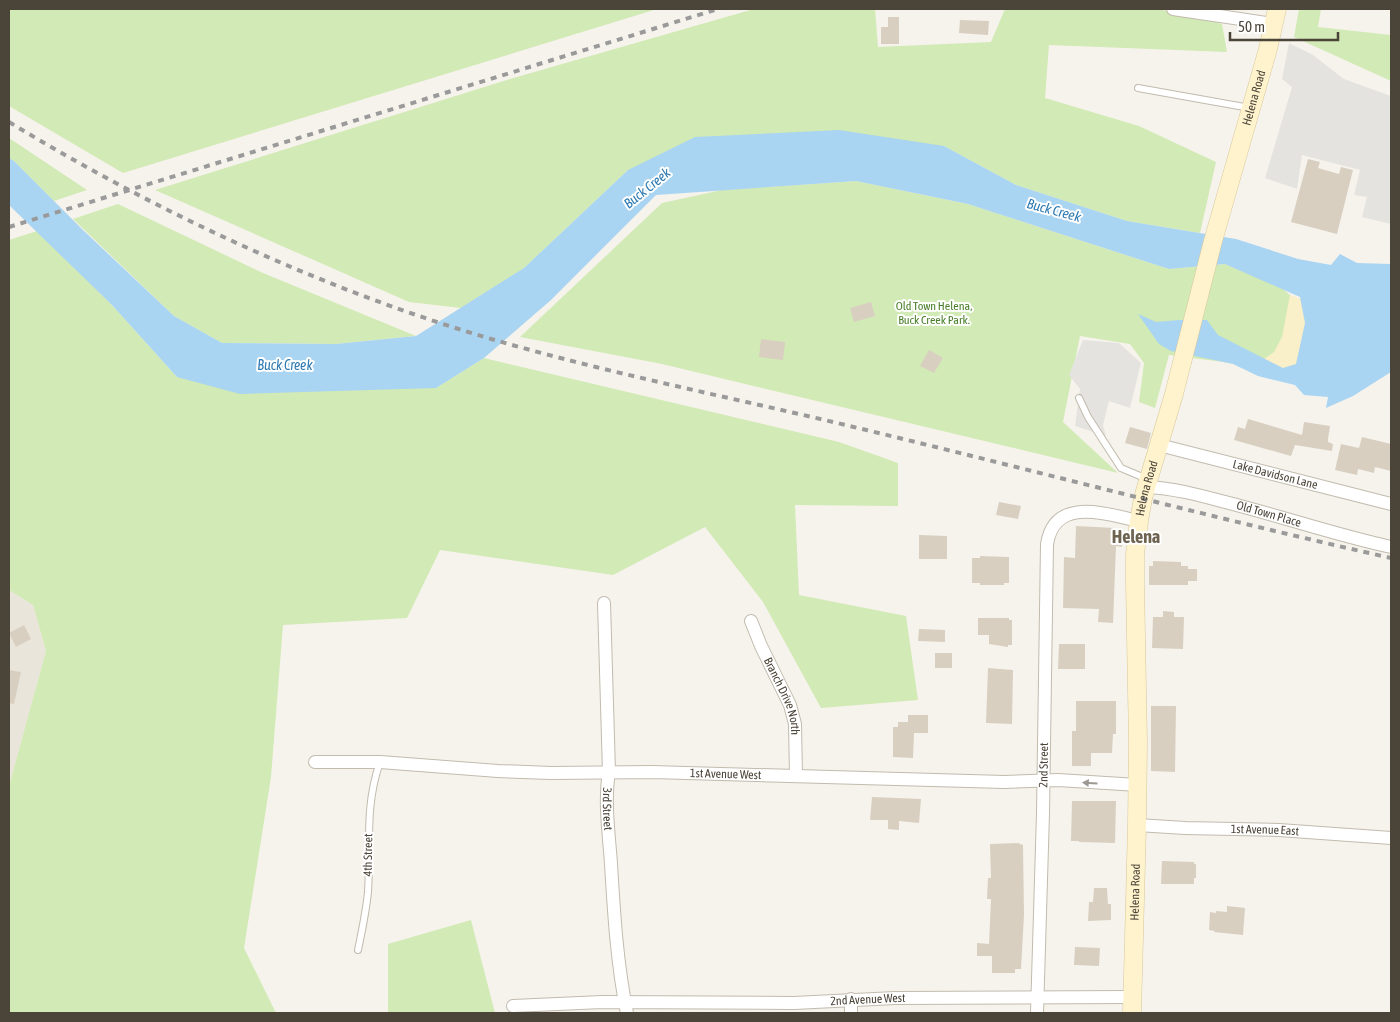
<svg xmlns="http://www.w3.org/2000/svg" width="1400" height="1022" viewBox="0 0 1400 1022" font-family="'Asap Condensed',sans-serif">
<style>
.residential{fill:#eae5da}
.green{fill:#d2eab5}
.sand{fill:#f9efc9}
.parking{fill:#e5e3e0}
.water{fill:#a9d4f2}
.building{fill:#d8cfc1}
.lines{fill:none;stroke-linecap:round;stroke-linejoin:round}
.lane-casing{stroke:#c2bbae;stroke-width:8}
.street-casing{stroke:#c2bbae;stroke-width:14}
.secondary-casing{stroke:#d6c79b;stroke-width:19}
.lane{stroke:#fff;stroke-width:6}
.street{stroke:#fff;stroke-width:12}
.secondary{stroke:#fff3cd;stroke-width:18}
.rail{stroke:#9a9a9a;stroke-width:4;stroke-dasharray:6 6;stroke-linecap:butt}
.oneway{fill:#9c9892}
.labels{text-anchor:middle;dominant-baseline:central;stroke-width:4;stroke-linejoin:round;paint-order:stroke}
.street-label{font-size:12px;fill:#4b4439;stroke:#fff}
.park-label{font-size:12px;fill:#4a7f2a;stroke:#fff}
.water-label{font-size:14px;font-style:italic;fill:#2e7ab2;stroke:#fff}
.district-label{font-size:18px;font-weight:bold;fill:#6e6250;stroke:#fff}
</style>
<rect width="100%" height="100%" fill="#f6f3ec"/>
<polygon class="residential" points="9,590 33,605 46,651 9,786"/>
<g class="green">
<polygon points="9,9 657,9 123,173 9,106"/>
<polygon points="754,9 875,9 878,47 991,42 1005,9 1157,9 1185,14 1222,24 1227,52 1049,45 1045,98 1139,126 1216,162 1200,233 1127,221 1016,185 944,146 628,170 524,268 461,308 409,302 155,190 510,79"/>
<polygon points="1299,9 1321,9 1318,27 1391,35 1391,81 1294,37"/>
<polygon points="9,138 87,190 54,201 14,161 9,158"/>
<polygon points="856,181 968,204 1169,269 1225,264 1282,288 1300,304 1285,370 1169,355 1155,408 1139,402 1144,363 1130,344 1080,336 1063,422 1118,473 662,364 520,337 662,203 722,190"/>
<polygon points="118,204 263,273 416,336 336,344 222,343 174,316 73,219"/>
<polygon points="37,231 112,305 177,377 436,388 484,358 839,442 898,463 898,506 795,505 799,595 906,616 918,700 821,708 763,602 705,527 613,575 440,550 407,618 283,625 271,777 244,948 276,1013 9,1013 9,786 46,651 33,605 9,590 9,240"/>
<polygon points="471,920 495,1013 388,1013 388,944"/>
</g>
<polygon class="sand" points="1290,295 1307,301 1304,365 1280,372 1257,364 1274,352 1282,337"/>
<g class="parking">
<polygon points="1289,43 1313,55 1344,79 1391,96 1391,224 1362,217 1367,197 1354,195 1360,170 1302,155 1297,189 1265,178 1292,87 1282,79"/>
<polygon points="1083,340 1119,343 1141,363 1130,408 1109,401 1103,425 1106,436 1075,426 1080,389 1069,375"/>
</g>
<polygon class="water" points="839,130 944,146 1016,185 1127,221 1236,239 1298,259 1331,265 1340,254 1357,263 1391,264 1391,372 1353,396 1326,408 1328,397 1304,395 1295,385 1258,376 1233,364 1171,351 1159,344 1138,314 1156,322 1179,320 1207,320 1218,335 1283,368 1296,364 1305,323 1300,297 1225,264 1169,269 968,204 856,181 656,195 551,300 484,358 436,388 240,394 177,377 112,305 9,205 9,158 14,161 84,231 174,316 222,343 336,344 416,336 524,268 628,170 695,137"/>
<g class="building">
<polygon points="888,17 899,17 899,44 881,44 881,27 888,27"/>
<polygon points="960,20 989,21 988,35 959,33"/>
<polygon points="1308,159 1320,162 1318,168 1339,174 1341,167 1353,170 1337,234 1291,222"/>
<polygon points="871,302 875,316 854,322 850,308"/>
<polygon points="761,339 785,342 783,360 759,357"/>
<polygon points="929,350 943,358 934,373 920,366"/>
<polygon points="1248,419 1302,435 1304,422 1330,426 1328,439 1328,442 1333,444 1332,451 1295,445 1291,456 1234,440 1238,427 1245,429"/>
<polygon points="1130,427 1151,433 1147,449 1125,443"/>
<polygon points="1362,437 1391,444 1391,471 1375,467 1374,473 1358,469 1357,475 1335,470 1341,444 1359,448"/>
<polygon points="999,502 1021,506 1018,519 996,515"/>
<polygon points="1076,526 1115,528 1115,530 1123,530 1122,547 1116,546 1113,623 1098,622 1099,609 1063,608 1064,557 1075,558"/>
<polygon points="919,535 947,536 947,559 919,559"/>
<polygon points="980,556 1009,557 1009,583 1004,583 1004,585 980,585 980,583 972,583 972,558 980,558"/>
<polygon points="1153,561 1181,562 1181,566 1188,566 1188,569 1197,569 1197,581 1188,581 1188,585 1149,585 1149,566 1153,566"/>
<polygon points="1163,611 1174,612 1174,617 1184,617 1183,649 1152,648 1153,617 1163,617"/>
<polygon points="978,618 1009,618 1009,620 1012,620 1012,645 1008,645 1008,647 989,644 989,635 978,635"/>
<polygon points="24,625 31,639 16,647 9,633"/>
<polygon points="919,629 945,630 945,642 918,641"/>
<polygon points="1059,644 1085,644 1085,669 1058,669"/>
<rect x="935" y="653" width="17" height="15"/>
<polygon points="988,668 1013,670 1012,724 986,723"/>
<polygon points="9,670 21,672 14,704 9,703"/>
<polygon points="1076,701 1116,701 1116,734 1113,734 1112,753 1091,753 1091,766 1072,766 1072,731 1076,731"/>
<polygon points="1151,706 1176,706 1175,772 1151,771"/>
<polygon points="908,715 928,715 928,733 914,733 913,758 893,757 893,727 898,727 898,722 908,722"/>
<polygon points="872,797 921,799 919,823 899,821 899,830 888,829 888,820 870,820"/>
<polygon points="1072,801 1116,801 1115,843 1079,842 1079,841 1071,841"/>
<polygon points="1018,843 1023,845 1024,915 1021,969 1015,969 1015,973 992,973 992,956 977,956 977,943 989,944 991,899 987,899 988,878 991,878 990,844"/>
<polygon points="1162,861 1194,862 1194,864 1196,864 1196,878 1194,878 1194,884 1161,884"/>
<polygon points="1094,888 1107,888 1108,904 1111,904 1111,920 1088,921 1089,902 1093,902"/>
<polygon points="1227,906 1245,908 1243,935 1214,932 1215,931 1209,930 1210,912 1216,913 1216,911 1227,912"/>
<polygon points="1075,947 1100,948 1099,966 1074,965"/>
</g>
<g class="lines">
<defs>
<g id="lane">
<polyline points="1138,88 1250,108"/>
<polyline points="1079,398 1088,417 1121,468 1147,479"/>
<path d="M 358,950 C 362,931 366,912 368,892 C 371,846 364,808 380,762"/>
</g>
<g id="street">
<polyline points="1173,9 1274,24"/>
<path id="s1" d="M 1159,445 L 1391,504"/>
<path id="s2" d="M 1146,487 C 1173,488 1199,495 1225,502 C 1281,516 1335,535 1391,547"/>
<path id="s3" d="M 604,603 L 609,772 C 604,802 609,834 611,864 C 614,914 617,964 627,1013"/>
<path id="s4" d="M 751,621 L 761,646 L 790,705 L 795,724 L 796,776"/>
<path id="s5" d="M 315,762 L 380,762 L 498,771 L 551,773 L 652,772 L 1004,782 L 1058,780 L 1138,785"/>
<path id="s6" d="M 1137,825 L 1185,828 L 1279,830 L 1391,838"/>
<polyline points="851,999 851,1013"/>
<path id="s7" d="M 513,1006 L 602,1002 L 794,1003 L 895,998 L 1132,997"/>
<path id="s8" d="M 1037,1013 L 1043,813 L 1047,544 C 1055,496 1105,514 1139,521"/>
</g>
<g id="secondary">
<path id="s9" d="M 1132,1013 L 1137,825 L 1138,743 L 1135,583 L 1135,554 L 1139,521 L 1143,498 L 1174,394 L 1213,241 L 1268,49 L 1277,9"/>
</g>
</defs>
<use href="#lane" class="lane-casing"/>
<use href="#street" class="street-casing"/>
<use href="#secondary" class="secondary-casing"/>
<use href="#lane" class="lane"/>
<use href="#street" class="street"/>
<use href="#secondary" class="secondary"/>
<g class="rail">
<path d="M 9,122 C 159,213 320,288 488,338 C 610,374 735,398 858,428 C 1036,471 1213,518 1391,558"/>
<polyline points="9,227 718,9"/>
</g>
</g>
<defs><path id="oneway-solid" d="M-6-.8H1V-3.2L6.5 0L1 3.2V.8H-6Z" transform="scale(1.25)"/></defs>
<use class="oneway" href="#oneway-solid" transform="translate(1090 783) rotate(-176)"/>
<g class="labels">
<g class="street-label">
<text stroke="none"><textPath href="#s9" startOffset="931">Helena Road</textPath></text>
<text stroke="none"><textPath href="#s1" startOffset="120">Lake Davidson Lane</textPath></text>
<text stroke="none"><textPath href="#s9" startOffset="526">Helena Road</textPath></text>
<text stroke="none"><textPath href="#s2" startOffset="126">Old Town Place</textPath></text>
<text stroke="none"><textPath href="#s4" startOffset="82">Branch Drive North</textPath></text>
<text stroke="none"><textPath href="#s8" startOffset="248">2nd Street</textPath></text>
<text stroke="none"><textPath href="#s5" startOffset="411">1st Avenue West</textPath></text>
<text stroke="none"><textPath href="#s3" startOffset="206">3rd Street</textPath></text>
<text stroke="none"><textPath href="#s6" startOffset="128">1st Avenue East</textPath></text>
<text transform="translate(368 855) rotate(-89)">4th Street</text>
<text stroke="none"><textPath href="#s9" startOffset="121">Helena Road</textPath></text>
<text stroke="none"><textPath href="#s7" startOffset="355">2nd Avenue West</textPath></text>
</g>
<g class="park-label">
<text x="934" y="306">Old Town Helena,<tspan x="934" dy="14">Buck Creek Park.</tspan></text>
</g>
<g class="water-label">
<text transform="translate(647 188) rotate(-39)">Buck Creek</text>
<text transform="translate(1054 210) rotate(15)">Buck Creek</text>
<text x="285" y="365">Buck Creek</text>
</g>
<g class="district-label">
<text x="1136" y="536">Helena</text>
</g>
</g>
<rect width="1400" height="1022" fill="none" stroke="#4b4439" stroke-width="20"/>
<path d="M1230 32v8h108v-8" fill="none" stroke="#4b4439" stroke-width="2.5"/>
<text x="1238" y="32" font-size="15" fill="#4b4439" stroke="#ffffff" stroke-width="4" paint-order="stroke">50 m</text>
</svg>
